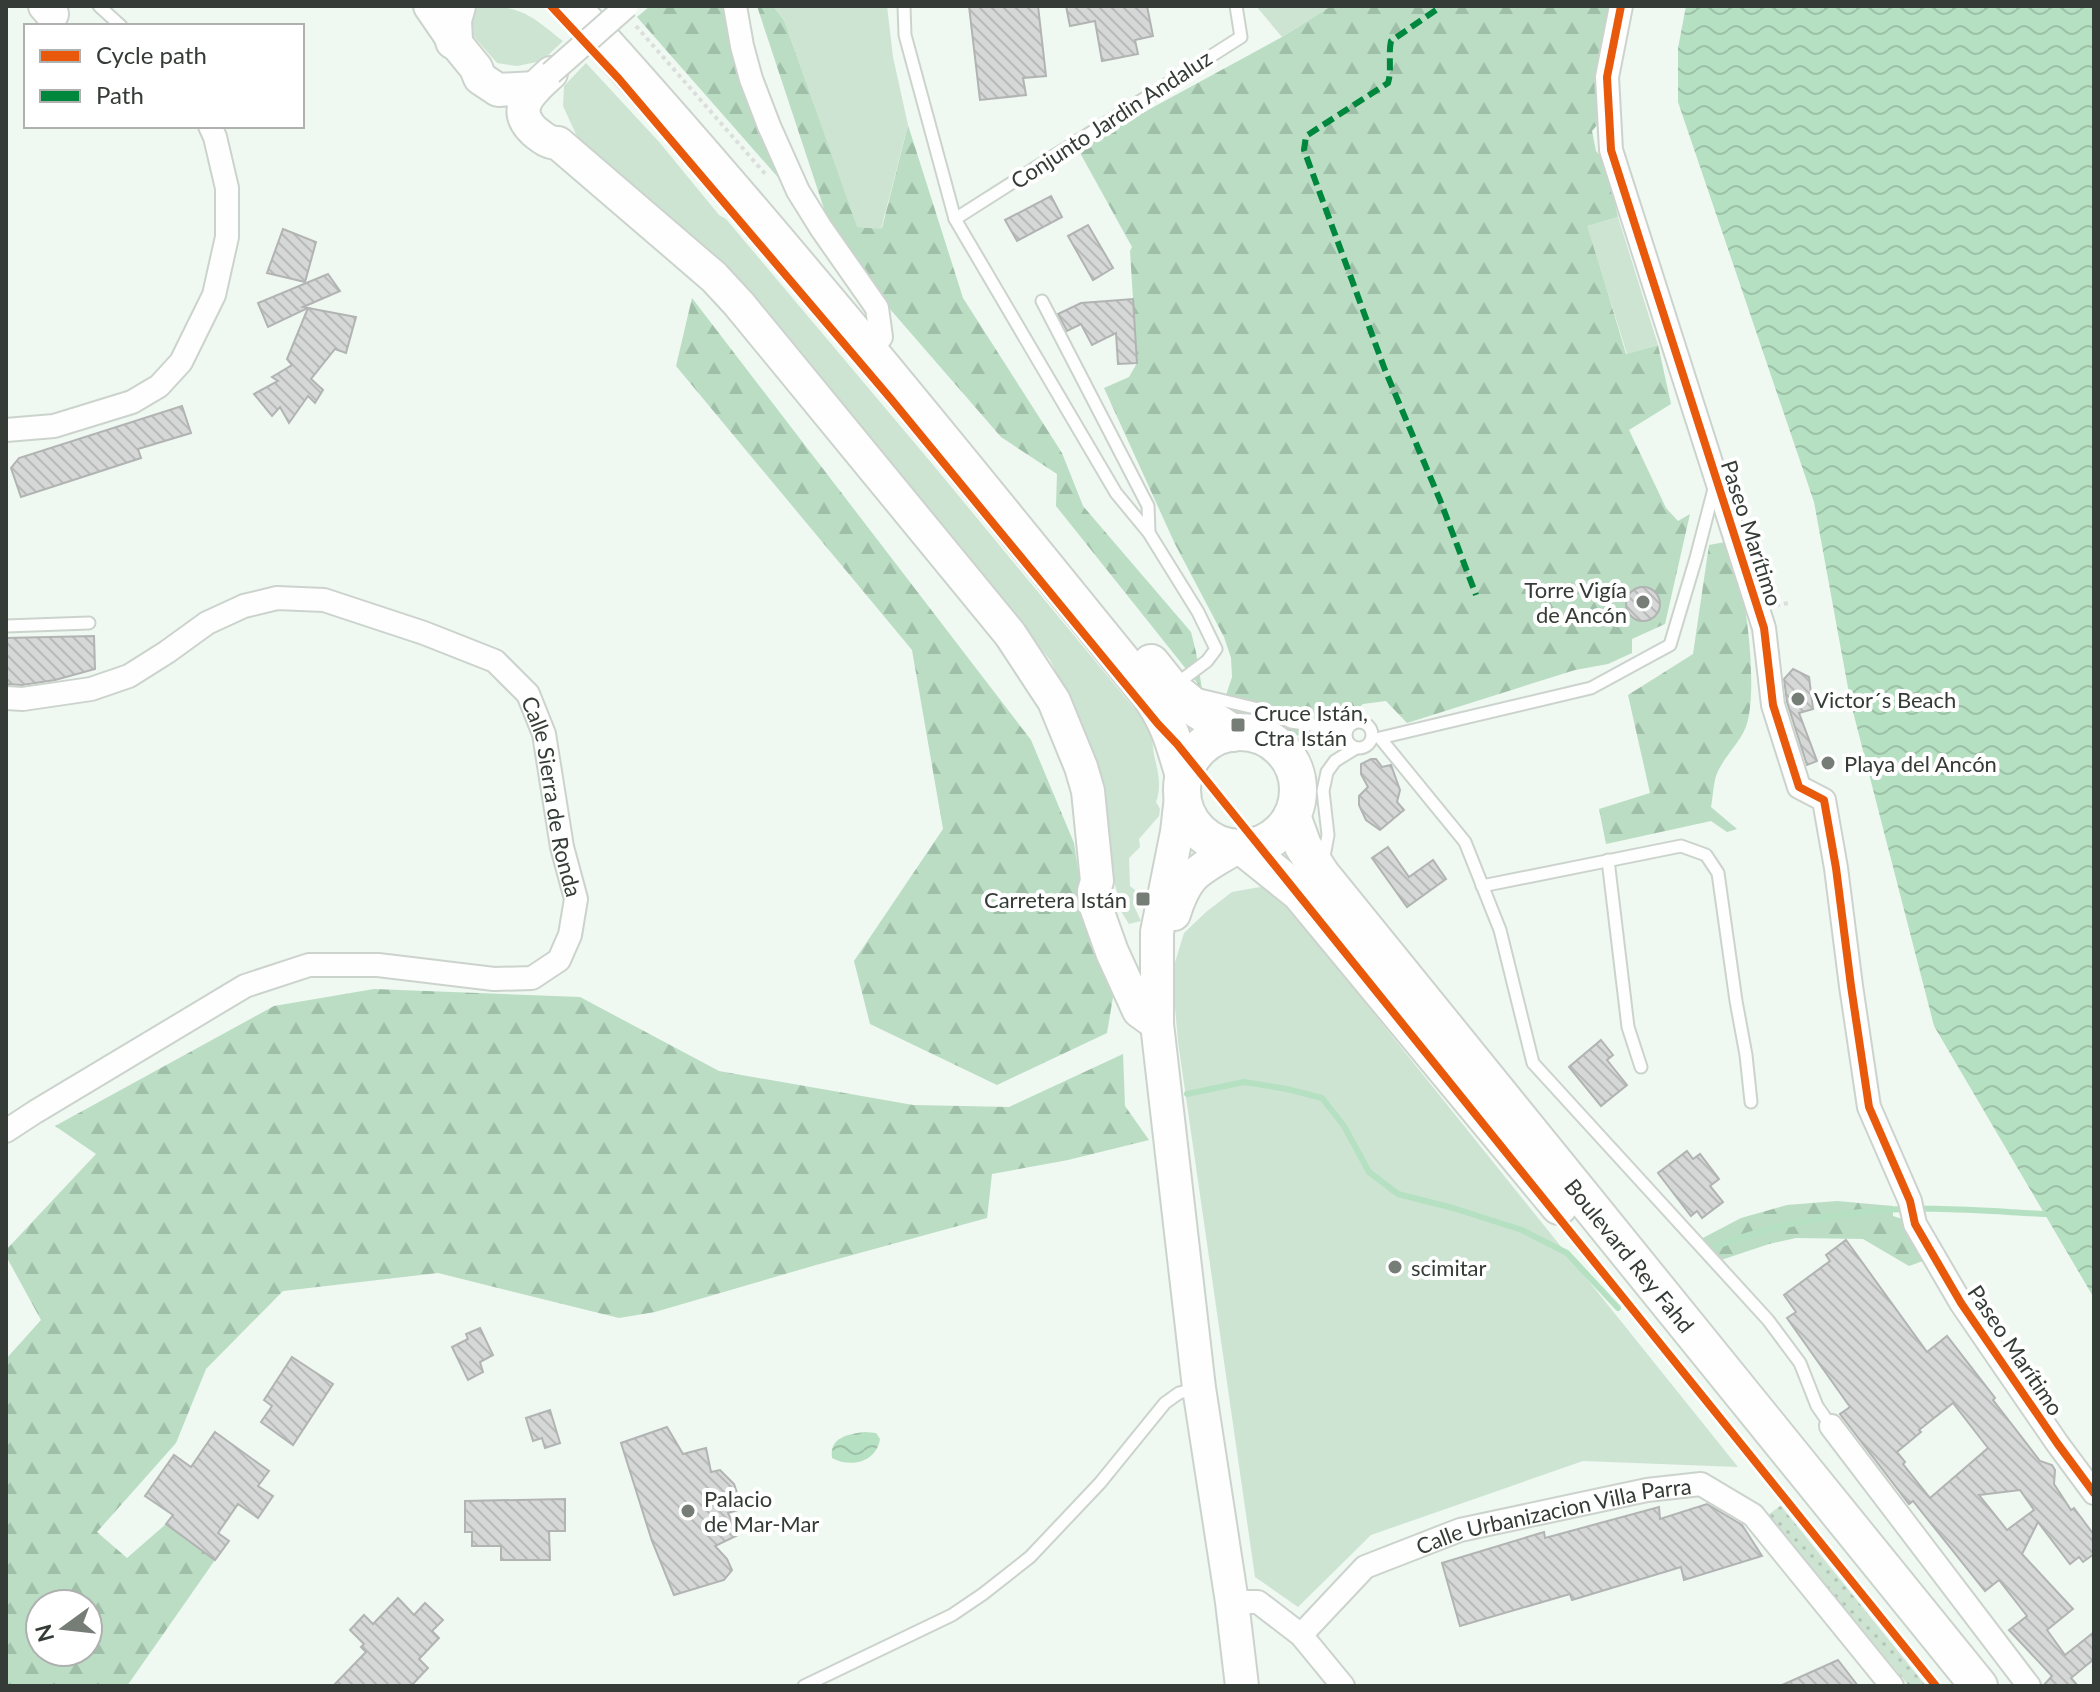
<svg xmlns="http://www.w3.org/2000/svg" width="2100" height="1692" viewBox="0 0 2100 1692" font-family="Lato,sans-serif">
<style>
.grass{fill:url(#grass-dots)}
.forest{fill:url(#forest-firs);fill-rule:evenodd}
.green{fill:#cde4d3}
.water{fill:url(#water-waves)}
.lines{fill:none;stroke-linecap:round;stroke-linejoin:round}
.stream{stroke:#b5e0c1;stroke-width:6}
.building{fill:url(#building-back-hatch);stroke:#b1b4b3;stroke-width:2;fill-rule:evenodd}
.lane-casing{stroke:#ccd3cd;stroke-width:15}
.street-casing{stroke:#ccd3cd;stroke-width:26}
.secondary-casing{stroke:#ccd3cd;stroke-width:36}
.primary-casing{stroke:#ccd3cd;stroke-width:40}
.path{stroke:#dbdedc;stroke-width:4;stroke-dasharray:4 4;stroke-linecap:butt}
.lane{stroke:#fdfefd;stroke-width:11}
.street{stroke:#fdfefd;stroke-width:22}
.secondary{stroke:#fdfefd;stroke-width:32}
.primary{stroke:#fdfefd;stroke-width:36}
.street-bridge-casing{stroke:#ccd3cd;stroke-width:26;stroke-linecap:butt}
.street-bridge{stroke:#fdfefd;stroke-width:22}
.quiet{stroke:#00873e;stroke-width:6;stroke-dasharray:12 6;stroke-linecap:butt}
.cycleway-casing{stroke:#fff;stroke-width:13}
.cycleway{stroke:#e8590c;stroke-width:8}
.poi-dot{fill:#767d77;stroke:#fff;stroke-width:3}
.labels{text-anchor:middle;dominant-baseline:central;stroke-width:8;stroke-linejoin:round;paint-order:stroke}
.street-label{font-size:22px;fill:#353b36;stroke:#fff}
.poi-label{font-size:22px;fill:#353b36;stroke:#fff;text-anchor:start}
</style>
<defs>
<pattern id="grass-dots" width="8" height="8" patternUnits="userSpaceOnUse" patternTransform="scale(2)"><rect width="8" height="8" fill="#cde4d3"/><path d="M2 2h.1M6 6h.1" fill="none" stroke="#b1c4b6" stroke-width="1.8" stroke-linecap="round"/></pattern>
<pattern id="forest-firs" width="22" height="20" patternUnits="userSpaceOnUse" patternTransform="scale(2)"><rect width="22" height="20" fill="#baddc4"/><path d="M5 1l3.5 6h-7zM16 11l3.5 6h-7z" fill="#a0bfa9"/></pattern>
<pattern id="water-waves" width="16" height="10" patternUnits="userSpaceOnUse" patternTransform="scale(2)"><rect width="16" height="10" fill="#b5e0c1"/><path d="M0 5q4-4 8 0t8 0" fill="none" stroke="#9cc1a6"/></pattern>
<pattern id="building-back-hatch" width="6" height="6" patternUnits="userSpaceOnUse" patternTransform="scale(2)"><rect width="6" height="6" fill="#d6d8d8"/><path d="M-1 5l2 2M0 0l6 6M5-1l2 2" fill="none" stroke="#b8baba"/></pattern>
</defs>
<rect width="100%" height="100%" fill="#eff8f1"/>
<polygon class="grass" points="1780,1506 1781,1506 1926,1686 1909,1686 1768,1515"/>
<g class="forest">
<polygon points="650,6 727,6 783,183 637,17"/>
<polygon points="757,6 773,6 784,20 858,227 882,228 908,125 963,298 1062,453 1083,506 1191,632 1196,652 1202,689 1056,506 1057,474 1001,437 837,248"/>
<polygon points="1331,6 1611,6 1598,124 1592,131 1596,151 1606,163 1618,217 1588,226 1626,354 1658,345 1671,404 1629,430 1666,508 1678,521 1690,514 1665,624 1632,639 1632,653 1608,664 1575,670 1407,723 1386,701 1363,704 1339,724 1296,736 1256,742 1223,704 1232,677 1231,658 1224,637 1175,544 1104,388 1129,377 1137,363 1130,251 1132,247 1079,151 1104,134 1282,37"/>
<polygon points="692,298 1031,740 1074,843 1088,935 1115,985 1107,1033 997,1085 870,1024 854,961 943,829 912,650 676,366"/>
<path d="M 1725,542 C 1746,571 1760,696 1745,729 C 1738,745 1722,759 1716,776 C 1713,786 1713,797 1711,807 L 1737,829 L 1727,832 L 1711,821 L 1606,844 L 1599,809 L 1650,793 L 1628,695 L 1693,654 L 1709,545 Z"/>
<path d="M 374,989 L 580,997 L 719,1071 L 913,1105 L 1009,1107 L 1123,1054 L 1125,1106 L 1149,1140 L 1068,1160 L 992,1174 L 987,1218 L 816,1265 L 655,1312 L 619,1318 L 438,1273 L 283,1291 L 206,1369 L 176,1443 L 97,1532 L 127,1558 L 166,1524 L 215,1560 L 127,1686 L 6,1686 L 6,1359 L 41,1320 L 6,1256 L 6,1250 L 96,1154 L 55,1126 L 274,1006 ZM 40,1604 L 88,1604 L 88,1652 L 40,1652 Z"/>
<polygon points="1837,1201 1893,1206 1893,1216 1908,1221 1923,1261 1909,1266 1863,1239 1796,1238 1769,1244 1718,1261 1701,1239 1741,1218 1787,1205"/>
</g>
<g class="green">
<path d="M 479,6 C 523,6 530,15 563,41 L 542,61 L 517,66 L 497,63 L 468,30 L 467,17 Z"/>
<polygon points="773,6 887,6 893,57 908,125 881,229 857,227 784,20"/>
<polygon points="1256,6 1331,6 1282,37"/>
<path d="M 586,63 L 660,143 L 719,215 L 726,219 L 934,466 L 1148,725 C 1154,740 1152,750 1156,763 C 1159,776 1161,789 1156,802 L 1160,809 L 1159,816 L 1139,839 L 1140,847 L 1129,858 L 1130,886 L 1135,890 L 1133,904 L 1141,921 L 1129,924 L 1122,913 L 1113,877 L 1105,807 L 1069,698 L 1050,660 L 792,341 L 729,269 L 580,143 L 563,106 L 564,86 Z"/>
<polygon points="1618,217 1658,345 1627,354 1587,226"/>
<polygon points="1260,887 1278,895 1298,919 1738,1467 1583,1461 1371,1535 1298,1607 1255,1577 1178,1042 1172,972 1184,933 1206,912 1232,892"/>
</g>
<g class="water">
<polygon points="1686,6 2094,6 2094,1298 1934,1026 1851,704 1814,502 1678,102 1678,48"/>
<path d="M 865,1432 L 876,1433 L 880,1439 C 876,1463 850,1468 832,1458 C 829,1437 849,1434 865,1432 Z"/>
</g>
<g class="lines">
<g class="stream">
<polyline points="1187,1094 1244,1082 1287,1089 1322,1098 1344,1126 1369,1172 1398,1194 1453,1208 1522,1230 1567,1253 1618,1308"/>
<path d="M 1712,1248 C 1760,1229 1810,1218 1861,1212 C 1921,1205 1984,1211 2045,1214"/>
</g>
</g>
<g class="building">
<polygon points="969,6 1038,6 1046,76 1023,78 1026,95 980,100"/>
<polygon points="1066,6 1147,6 1153,36 1135,40 1138,54 1102,61 1095,21 1070,26"/>
<polygon points="1051,196 1062,217 1017,241 1005,220"/>
<polygon points="1088,225 1113,268 1093,280 1068,236"/>
<polygon points="283,229 316,242 305,282 267,273"/>
<polygon points="328,274 340,291 303,307 308,308 268,327 258,303"/>
<polygon points="1133,299 1137,363 1118,364 1116,333 1092,345 1081,324 1067,331 1058,314 1081,303"/>
<polygon points="308,308 356,317 346,353 335,349 311,379 323,390 315,403 308,396 289,423 280,407 272,416 254,394 278,381 272,377 292,365 287,359"/>
<polygon points="182,406 191,433 138,449 141,458 21,497 11,468 19,458"/>
<circle cx="1643" cy="604" r="17"/>
<polygon points="94,636 95,669 55,680 22,685 6,684 6,638"/>
<polygon points="1793,669 1809,677 1813,709 1799,713 1817,761 1807,765 1787,702 1784,679"/>
<polygon points="1371,759 1376,759 1382,767 1391,765 1400,790 1397,802 1404,810 1380,830 1366,820 1359,805 1359,796 1368,787 1361,774 1361,764"/>
<polygon points="1388,847 1409,877 1433,860 1446,879 1407,907 1372,858"/>
<polygon points="1601,1040 1613,1055 1607,1060 1627,1085 1601,1106 1569,1067"/>
<polygon points="1687,1151 1693,1159 1700,1154 1719,1179 1710,1186 1723,1202 1702,1218 1697,1211 1691,1216 1658,1173"/>
<path d="M 1846,1240 L 1927,1352 L 1947,1336 L 1995,1398 L 1993,1400 L 2040,1461 L 2052,1465 L 2055,1470 L 2054,1484 L 2071,1510 L 2074,1508 L 2094,1535 L 2094,1554 L 2083,1562 L 2079,1557 L 2070,1564 L 2038,1522 L 2022,1554 L 2073,1609 L 2047,1630 L 2065,1655 L 2094,1632 L 2094,1659 L 2071,1678 L 2078,1686 L 2043,1686 L 2052,1676 L 2009,1630 L 2027,1616 L 1999,1580 L 1985,1591 L 1913,1501 L 1909,1504 L 1840,1414 L 1850,1407 L 1787,1318 L 1796,1312 L 1784,1295 L 1830,1261 L 1826,1255 ZM 1953,1403 L 1988,1448 L 1930,1498 L 1903,1464 L 1905,1462 L 1897,1452 L 1921,1432 L 1919,1430 ZM 2020,1490 L 2034,1510 L 2007,1530 L 1979,1495 Z"/>
<polygon points="480,1328 493,1355 480,1362 483,1372 468,1380 452,1347 468,1339 466,1334"/>
<polygon points="292,1357 333,1384 293,1445 261,1422 272,1406 264,1400"/>
<polygon points="550,1410 560,1443 545,1448 542,1438 533,1441 526,1418"/>
<polygon points="667,1427 683,1454 706,1448 711,1472 720,1470 734,1484 738,1496 738,1510 728,1513 738,1535 715,1546 727,1559 732,1570 724,1580 674,1595 652,1541 621,1443"/>
<polygon points="215,1432 269,1471 258,1486 273,1496 258,1518 238,1504 218,1533 229,1541 215,1560 166,1524 173,1515 145,1496 174,1455 191,1467"/>
<polygon points="565,1499 565,1531 549,1531 550,1560 501,1560 501,1546 472,1546 472,1532 465,1532 465,1501"/>
<polygon points="1707,1504 1742,1525 1762,1556 1684,1580 1681,1567 1572,1600 1570,1594 1460,1626 1442,1563 1544,1532 1545,1538 1659,1507 1660,1519"/>
<polygon points="398,1598 414,1615 425,1603 443,1620 432,1631 439,1638 419,1659 428,1668 411,1686 333,1686 366,1652 361,1647 364,1644 350,1630 364,1615 373,1624"/>
<polygon points="1838,1660 1858,1686 1780,1686"/>
</g>
<g class="lines">
<defs>
<g id="lane">
<polyline points="99,6 121,26"/>
<polyline points="904,6 905,35 955,219 1116,493 1149,533 1198,612 1216,649 1207,661 1175,685"/>
<polyline points="955,219 1241,37 1236,6"/>
<polyline points="1042,301 1148,506 1149,532"/>
<polyline points="1715,485 1696,558 1670,645 1591,688 1380,738 1465,842 1500,930 1533,1063 1768,1320 1800,1363 1817,1406 1831,1426"/>
<polyline points="6,626 89,623"/>
<polyline points="1200,695 1267,711 1291,722 1346,730"/>
<circle cx="1359" cy="735" r="13"/>
<polyline points="1608,860 1628,1027 1641,1067"/>
<polyline points="1323,862 1328,835 1323,791 1327,772 1335,761 1356,748"/>
<polyline points="1482,886 1681,846 1706,855 1718,873 1736,1001 1746,1055 1751,1102"/>
<polyline points="804,1686 952,1615 983,1594 1030,1557 1100,1483 1165,1403 1179,1393 1195,1389"/>
</g>
<g id="street">
<polyline points="735,6 742,46 751,79 769,126 798,191 821,228 877,308 881,337"/>
<polyline points="1621,6 1607,77 1611,150 1764,628 1773,705 1799,787 1824,800 1836,868 1851,986 1869,1107 1910,1201 1915,1224 1961,1303 2057,1443 2094,1493"/>
<polyline points="6,430 54,426 132,402 159,386 181,362 214,295 227,237 227,188 215,137 210,126"/>
<path id="s1" d="M 6,698 L 23,699 L 91,689 L 129,676 L 167,652 L 207,623 L 244,606 L 277,598 L 324,600 L 424,633 L 495,661 L 528,694 L 544,734 L 562,847 L 576,899 L 570,935 L 559,960 L 532,978 L 494,979 L 378,965 L 309,965 L 245,986 L 35,1112 L 6,1131"/>
<polyline points="1831,1426 2029,1686"/>
<polyline points="1232,1602 1258,1602 1301,1635 1343,1686"/>
<path id="s2" d="M 1301,1635 L 1365,1567 L 1460,1530 L 1647,1490 L 1701,1484 L 1753,1515 L 1892,1686"/>
</g>
<g id="secondary">
<polyline points="45,6 52,14"/>
<polyline points="430,6 454,41 476,68 480,78 498,90 535,88"/>
<path d="M 551,73 C 533,90 509,108 535,132 C 543,138 548,143 558,143 L 714,277 L 739,304 L 1010,634 L 1054,701 L 1081,767 L 1088,791 L 1097,881 L 1094,891 L 1096,907 L 1112,952 L 1139,1011 L 1157,1024"/>
<polyline points="1182,788 1177,832 1157,932 1157,1024 1199,1388 1232,1602 1242,1686"/>
<path d="M 1174,914 C 1187,872 1198,871 1234,849"/>
</g>
<g id="primary">
<path d="M 571,6 C 772,227 960,461 1148,693 C 1169,721 1174,743 1184,776"/>
<polyline points="454,41 453,20 457,6"/>
<polyline points="1151,663 1171,688 1199,711 1233,733"/>
<circle cx="1240" cy="790" r="58"/>
<path id="s3" d="M 1292,816 L 1303,846 L 1321,874 L 1979,1686"/>
<polyline points="1244,848 1300,893 1559,1206"/>
</g>
</defs>
<use href="#lane" class="lane-casing"/>
<use href="#street" class="street-casing"/>
<use href="#secondary" class="secondary-casing"/>
<use href="#primary" class="primary-casing"/>
<g class="path">
<polyline points="636,26 767,176"/>
<polyline points="1776,605 1789,603"/>
</g>
<use href="#lane" class="lane"/>
<use href="#street" class="street"/>
<use href="#secondary" class="secondary"/>
<use href="#primary" class="primary"/>
<defs>
<polyline id="street-bridge" points="551,73 627,6"/>
</defs>
<use href="#street-bridge" class="street-bridge-casing"/>
<use href="#street-bridge" class="street-bridge"/>
<path class="quiet" d="M 1436,10 L 1391,41 C 1388,55 1392,70 1388,83 L 1306,136 L 1304,150 L 1385,370 L 1440,500 L 1476,595"/>
<defs>
<g id="cycleway">
<polyline points="551,6 619,79 891,399 1158,724 1177,744 1936,1686"/>
<polyline points="1621,6 1607,77 1611,150 1764,628 1773,705 1799,787 1824,800 1836,868 1851,986 1869,1107 1910,1201 1915,1224 1961,1303 2057,1443 2094,1493"/>
</g>
</defs>
<use href="#cycleway" class="cycleway-casing"/>
<use href="#cycleway" class="cycleway"/>
</g>
<g class="poi-dot">
<circle cx="1643" cy="602" r="8"/>
<circle cx="1798" cy="699" r="8"/>
<rect x="1230" y="717" width="16" height="16" rx="4"/>
<circle cx="1828" cy="763" r="8"/>
<rect x="1135" y="891" width="16" height="16" rx="4"/>
<circle cx="1395" cy="1267" r="8"/>
<circle cx="688" cy="1511" r="8"/>
</g>
<g class="labels">
<g class="street-label">
<text transform="translate(1111 119) rotate(-33)">Conjunto Jardin Andaluz</text>
<text transform="translate(1752 533) rotate(72)">Paseo Marítimo</text>
<text stroke="none"><textPath href="#s1" startOffset="676">Calle Sierra de Ronda</textPath></text>
<text stroke="none"><textPath href="#s3" startOffset="556">Boulevard Rey Fahd</textPath></text>
<text transform="translate(2016 1350) rotate(56)">Paseo Marítimo</text>
<text stroke="none"><textPath href="#s2" startOffset="290">Calle Urbanizacion Villa Parra</textPath></text>
</g>
<g class="poi-label">
<text x="1627" y="589" text-anchor="end">Torre Vigía<tspan x="1627" dy="25">de Ancón</tspan></text>
<text x="1814" y="699">Victor´s Beach</text>
<text x="1254" y="712">Cruce Istán,<tspan x="1254" dy="25">Ctra Istán</tspan></text>
<text x="1844" y="763">Playa del Ancón</text>
<text x="1127" y="899" text-anchor="end">Carretera Istán</text>
<text x="1411" y="1267">scimitar</text>
<text x="704" y="1498">Palacio<tspan x="704" dy="25">de Mar-Mar</tspan></text>
</g>
</g>
<rect width="2100" height="1692" fill="none" stroke="#353b36" stroke-width="16"/>
<rect x="24" y="24" width="280" height="104" fill="#ffffff" stroke="#aeb1af" stroke-width="2"/>
<rect x="40" y="50" width="40" height="12" fill="#e8590c" stroke="#aeb1af" stroke-width="2"/>
<text x="96" y="64" font-size="24" fill="#353b36">Cycle path</text>
<rect x="40" y="90" width="40" height="12" fill="#00873e" stroke="#aeb1af" stroke-width="2"/>
<text x="96" y="104" font-size="24" fill="#353b36">Path</text>
<g transform="translate(64 1628) rotate(255)"><circle r="38" fill="#ffffff" stroke="#aeb1af" stroke-width="2"/>
<path d="M0-6L14 30L0 20L-14 30Z" fill="#767d77"/>
<text y="-12" font-size="22" font-weight="bold" text-anchor="middle" fill="#353b36">N</text>
</g>
</svg>
